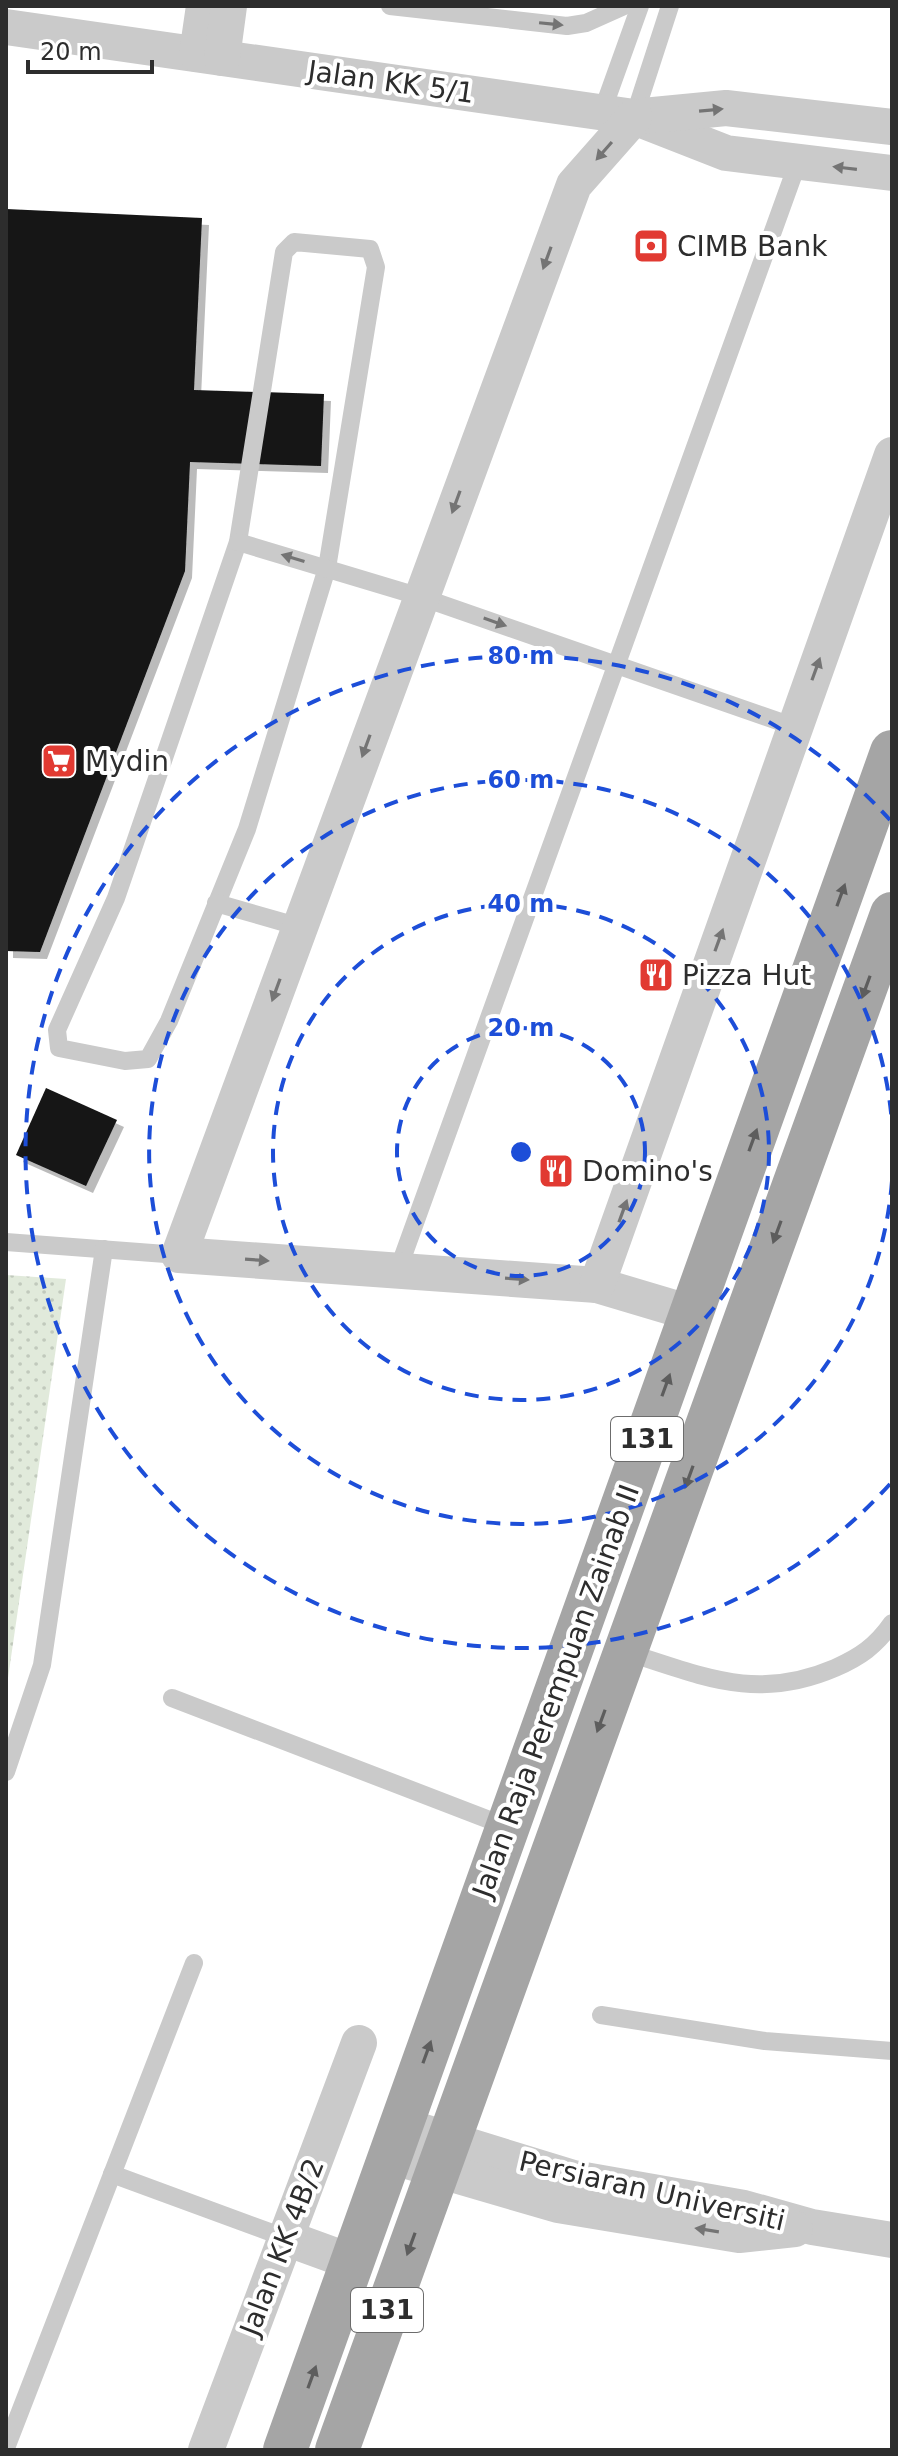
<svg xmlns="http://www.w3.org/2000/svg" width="898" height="2456" viewBox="0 0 898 2456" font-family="'DejaVu Sans',sans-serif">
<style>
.grass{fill:url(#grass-dots)}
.building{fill:#141414;filter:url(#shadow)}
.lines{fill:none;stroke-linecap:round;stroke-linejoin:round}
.service{stroke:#cacaca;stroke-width:18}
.minor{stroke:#cacaca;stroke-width:36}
.primary{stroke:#a5a5a5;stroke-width:44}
.oneway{fill:#747474}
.oneway2{fill:#5d5d5d}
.ring{fill:none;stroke:#1d4ed8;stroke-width:4;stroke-dasharray:14 10}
.labels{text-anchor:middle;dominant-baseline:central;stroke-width:8;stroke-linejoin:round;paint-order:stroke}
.shield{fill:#fff;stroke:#6c6c6c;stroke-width:2}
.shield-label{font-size:26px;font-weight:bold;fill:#2d2d2d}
.street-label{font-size:28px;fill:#2d2d2d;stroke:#fff}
.poi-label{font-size:28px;fill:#2d2d2d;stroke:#fff;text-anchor:start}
.centre{fill:#1d4ed8;stroke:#fff;stroke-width:4}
.ring-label{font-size:24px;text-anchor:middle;font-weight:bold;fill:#1d4ed8;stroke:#fff;stroke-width:8;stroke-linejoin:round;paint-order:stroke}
</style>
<defs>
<pattern id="grass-dots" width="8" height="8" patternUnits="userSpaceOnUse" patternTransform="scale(2)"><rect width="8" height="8" fill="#e1eadb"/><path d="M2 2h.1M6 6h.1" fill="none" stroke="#c1c9bc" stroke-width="1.8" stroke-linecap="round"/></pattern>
<filter id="shadow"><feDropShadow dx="7" dy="7" stdDeviation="0" flood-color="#0004"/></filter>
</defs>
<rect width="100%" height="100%" fill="#fff"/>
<polygon class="grass" points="6,1275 66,1279 7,1685 6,1685"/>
<g class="building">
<polygon points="6,209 202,218 194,390 324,394 321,466 190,462 185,571 40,952 6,951"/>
<polygon points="46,1088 117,1120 86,1186 16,1155"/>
</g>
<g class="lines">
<g class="service">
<polyline points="390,6 567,26 586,23 624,6"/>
<polyline points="602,112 640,6"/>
<polyline points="634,117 670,6"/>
<polygon points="294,242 370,249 376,267 327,568 247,829 169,1021 148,1059 125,1061 59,1048 57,1030 116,898 238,542 284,252"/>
<polyline points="238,542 421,597 795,727"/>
<polyline points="216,903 300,927"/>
<polyline points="6,1242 179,1255"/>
<polyline points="398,1270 798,162"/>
<path d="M 626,1652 C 703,1676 756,1702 835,1668 C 860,1657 876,1646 892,1623"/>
<polyline points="172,1698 508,1827"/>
<polyline points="6,1772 42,1665 104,1249"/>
<polyline points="601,2015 765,2041 892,2051"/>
<polyline points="112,2174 286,2238"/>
<polyline points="6,2448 194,1963"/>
</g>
<g class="minor">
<polyline points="6,27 634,117 726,153 892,173"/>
<polyline points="197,54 204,6"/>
<polyline points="222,58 229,6"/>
<polyline points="643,116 726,108 892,127"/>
<polyline points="634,117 574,185 179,1255 597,1285 691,1313"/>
<polyline points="597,1285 892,455"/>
<polyline points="401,2125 573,2178 744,2208 812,2227 892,2240"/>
<polyline points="390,2156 558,2205 739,2235 795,2229"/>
<polyline points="286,2238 352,2262"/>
<polyline points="206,2450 359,2043"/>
</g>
<g class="primary">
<polyline points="285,2450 892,752"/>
<polyline points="337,2450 892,914"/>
</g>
</g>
<defs><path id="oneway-solid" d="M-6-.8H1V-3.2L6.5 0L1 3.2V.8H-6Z" transform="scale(2)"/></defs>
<g class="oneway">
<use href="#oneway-solid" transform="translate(551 24) rotate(6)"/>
<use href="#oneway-solid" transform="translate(711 110) rotate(-5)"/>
<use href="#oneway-solid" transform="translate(604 151) rotate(131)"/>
<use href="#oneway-solid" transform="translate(845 168) rotate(-173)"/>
<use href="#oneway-solid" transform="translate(547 258) rotate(110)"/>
<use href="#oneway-solid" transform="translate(456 502) rotate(110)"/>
<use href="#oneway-solid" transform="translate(293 558) rotate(-163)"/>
<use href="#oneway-solid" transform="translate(495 622) rotate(19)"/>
<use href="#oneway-solid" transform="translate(816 669) rotate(-70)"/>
<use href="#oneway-solid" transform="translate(366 746) rotate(110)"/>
<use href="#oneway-solid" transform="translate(719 940) rotate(-70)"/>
<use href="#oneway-solid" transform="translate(276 990) rotate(110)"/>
<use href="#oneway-solid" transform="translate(623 1211) rotate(-70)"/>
<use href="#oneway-solid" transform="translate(257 1260) rotate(4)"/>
<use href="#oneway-solid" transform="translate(517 1279) rotate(4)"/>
<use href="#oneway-solid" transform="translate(707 2230) rotate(-171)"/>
</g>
<g class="oneway2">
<use href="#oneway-solid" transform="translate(841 895) rotate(-70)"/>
<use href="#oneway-solid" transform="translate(866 987) rotate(110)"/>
<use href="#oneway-solid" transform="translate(753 1140) rotate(-70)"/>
<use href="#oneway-solid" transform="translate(777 1232) rotate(110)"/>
<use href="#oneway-solid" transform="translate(666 1385) rotate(-70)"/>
<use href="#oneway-solid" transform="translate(689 1477) rotate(110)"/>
<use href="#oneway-solid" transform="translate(601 1721) rotate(110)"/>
<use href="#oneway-solid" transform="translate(427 2052) rotate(-70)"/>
<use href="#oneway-solid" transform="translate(411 2244) rotate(110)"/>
<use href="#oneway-solid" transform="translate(312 2377) rotate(-70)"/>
</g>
<g class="ring">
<circle cx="521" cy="1152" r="124"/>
<circle cx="521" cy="1152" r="248"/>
<path d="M892 1181A372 372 0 1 1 892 1123"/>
<path d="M890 1484A496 496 0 1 1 890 820"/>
</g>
<defs>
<symbol id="bank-square" viewBox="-11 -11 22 22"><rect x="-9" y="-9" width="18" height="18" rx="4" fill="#e13a32" stroke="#fff"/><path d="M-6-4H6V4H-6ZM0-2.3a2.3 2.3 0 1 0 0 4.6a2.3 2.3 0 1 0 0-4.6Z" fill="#fff"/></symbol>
<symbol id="supermarket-square" viewBox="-11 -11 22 22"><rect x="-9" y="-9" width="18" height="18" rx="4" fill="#e13a32" stroke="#fff"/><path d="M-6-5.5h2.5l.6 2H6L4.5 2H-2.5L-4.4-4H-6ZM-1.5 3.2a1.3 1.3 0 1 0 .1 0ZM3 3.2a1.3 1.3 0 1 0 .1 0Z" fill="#fff"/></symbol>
<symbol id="restaurant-square" viewBox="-11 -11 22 22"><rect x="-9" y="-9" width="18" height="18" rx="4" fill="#e13a32" stroke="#fff"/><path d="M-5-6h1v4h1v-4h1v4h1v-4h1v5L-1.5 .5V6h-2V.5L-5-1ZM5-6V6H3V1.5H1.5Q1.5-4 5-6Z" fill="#fff"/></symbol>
</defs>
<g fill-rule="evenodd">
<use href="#bank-square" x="631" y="226" width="40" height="40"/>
<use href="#supermarket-square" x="39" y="741" width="40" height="40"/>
<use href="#restaurant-square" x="636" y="955" width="40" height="40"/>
<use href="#restaurant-square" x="536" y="1151" width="40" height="40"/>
</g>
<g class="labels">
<g class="shield">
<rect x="611" y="1417" width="72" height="44" rx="6"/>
<rect x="351" y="2288" width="72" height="44" rx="6"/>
</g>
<g class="shield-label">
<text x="647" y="1439">131</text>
<text x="387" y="2310">131</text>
</g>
<g class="street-label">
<text transform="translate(391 82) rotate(8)">Jalan KK 5/1</text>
<text transform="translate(556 1691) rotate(-70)">Jalan Raja Perempuan Zainab II</text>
<text transform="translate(652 2191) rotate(13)">Persiaran Universiti</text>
<text transform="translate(282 2247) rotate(-69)">Jalan KK 4B/2</text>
</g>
<g class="poi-label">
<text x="677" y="246">CIMB Bank</text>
<text x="85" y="761">Mydin</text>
<text x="682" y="975">Pizza Hut</text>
<text x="582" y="1171">Domino's</text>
</g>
</g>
<circle cx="521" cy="1152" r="12" class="centre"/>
<g class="ring-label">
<text x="521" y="664">80 m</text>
<text x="521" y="788">60 m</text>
<text x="521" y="912">40 m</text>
<text x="521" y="1036">20 m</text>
</g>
<rect width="898" height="2456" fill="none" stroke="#2d2d2d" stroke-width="16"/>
<path d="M28 60v12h124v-12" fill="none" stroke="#2d2d2d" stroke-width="4"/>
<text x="40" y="60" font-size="24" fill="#2d2d2d" stroke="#ffffff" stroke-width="6" paint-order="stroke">20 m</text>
</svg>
